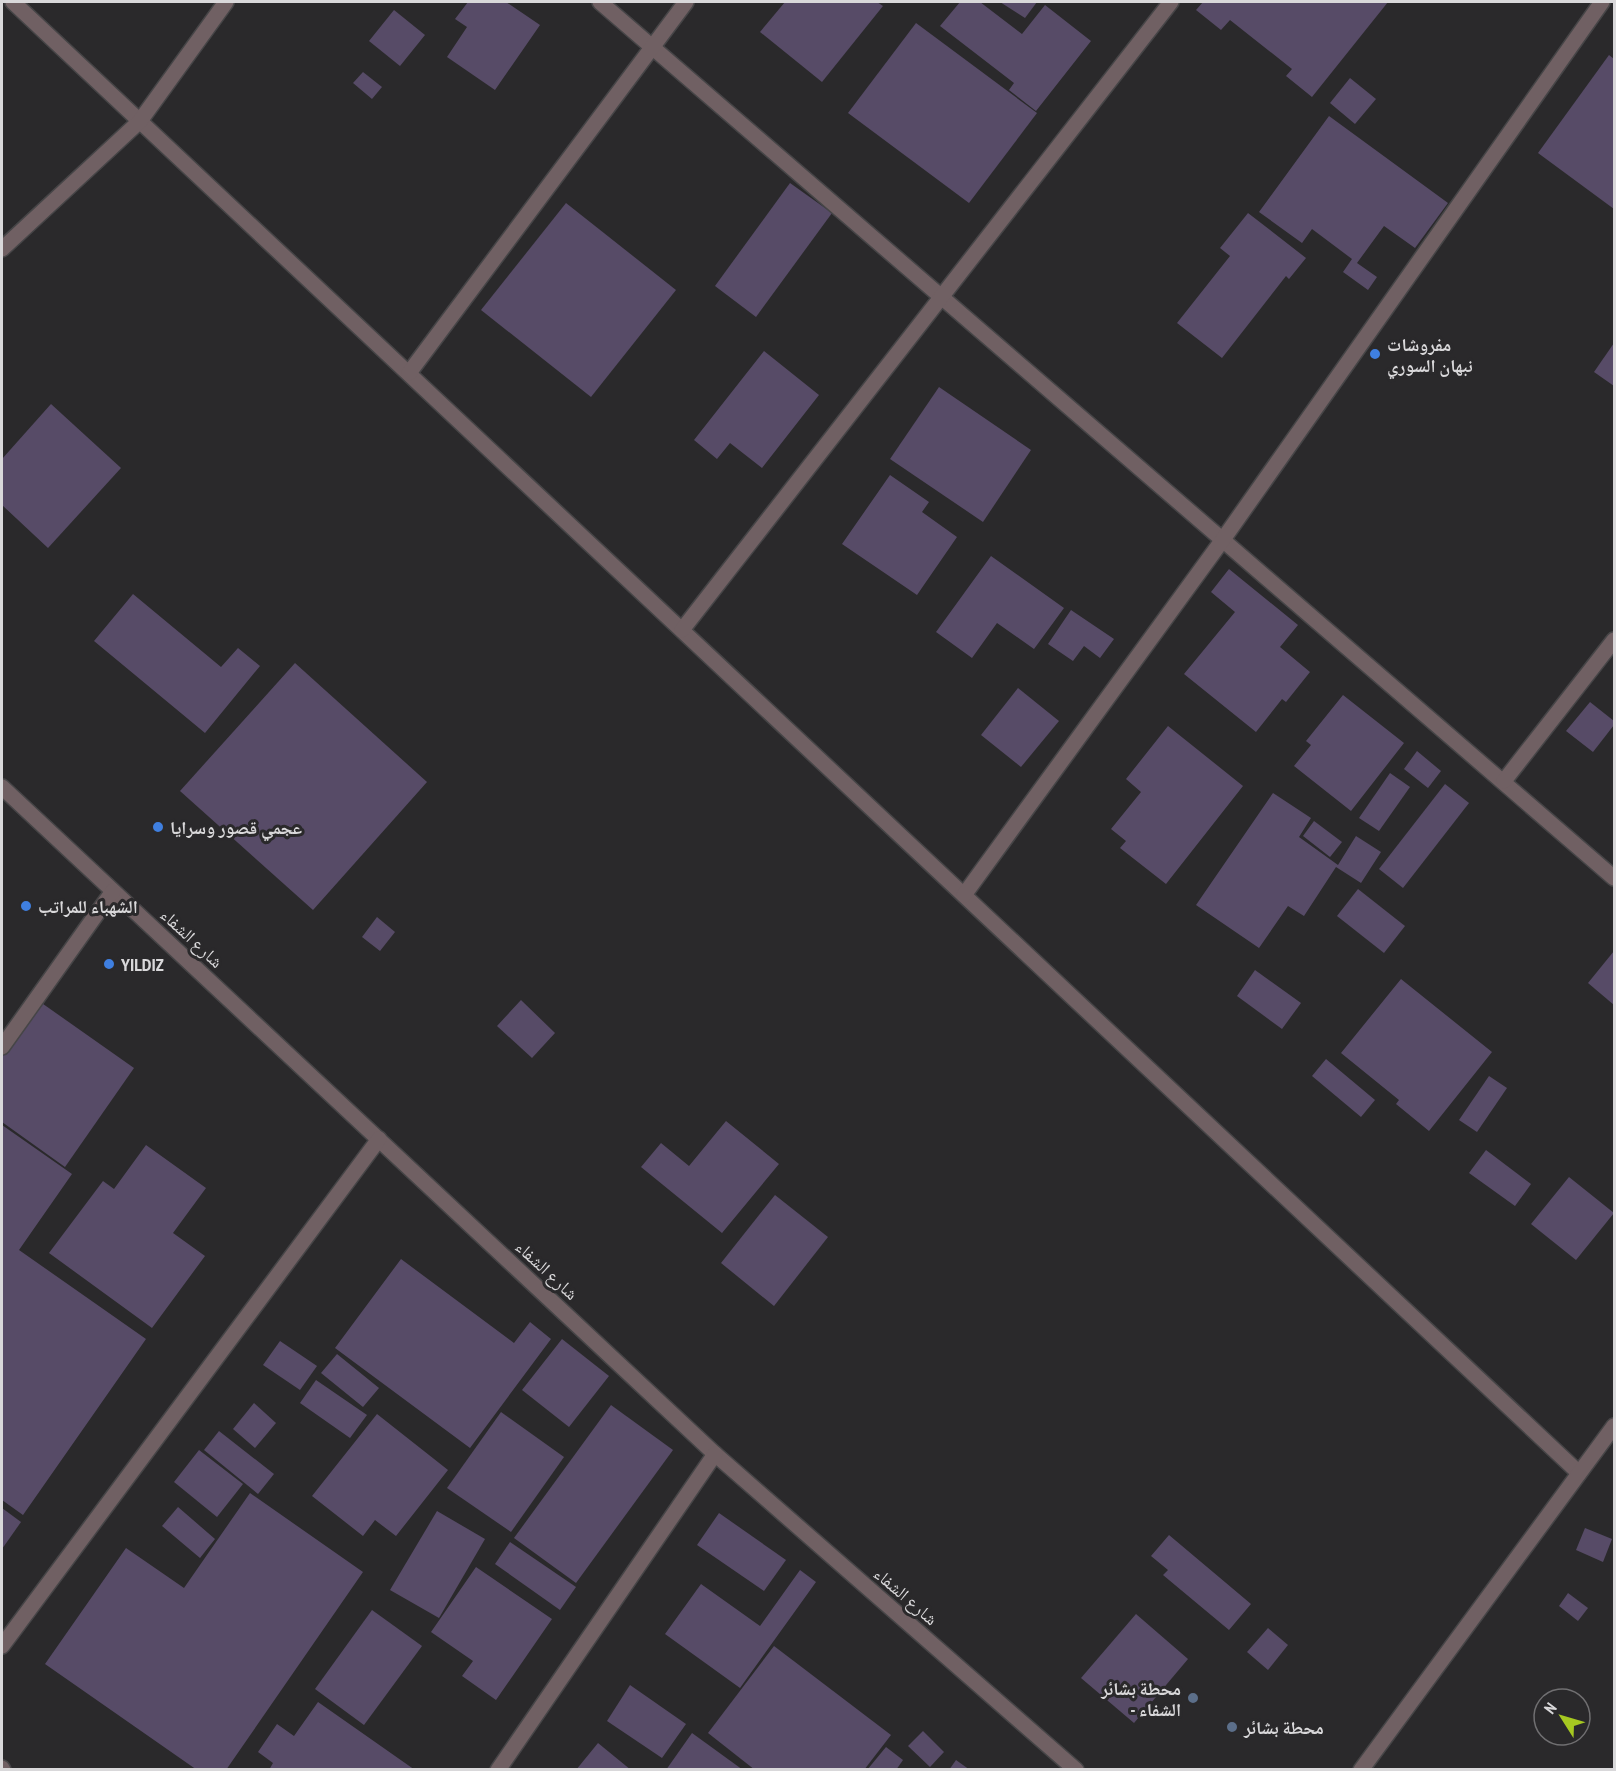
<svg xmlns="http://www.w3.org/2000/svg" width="1616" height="1771" viewBox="0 0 1616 1771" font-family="'PT Sans Narrow','Noto Naskh Arabic',sans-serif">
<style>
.building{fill:#574b67}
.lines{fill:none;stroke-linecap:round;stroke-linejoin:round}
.minor-casing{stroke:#464547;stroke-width:18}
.minor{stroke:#706063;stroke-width:15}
.shop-dot{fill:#3f7fe0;stroke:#2a292b;stroke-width:2}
.service-dot{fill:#5c6f8a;stroke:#2a292b;stroke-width:2}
.labels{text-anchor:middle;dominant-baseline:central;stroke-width:6;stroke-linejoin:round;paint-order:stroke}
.poi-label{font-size:18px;font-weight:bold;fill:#d9d8da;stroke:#2a292b;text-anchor:start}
.street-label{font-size:18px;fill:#d9d8da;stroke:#2a292b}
</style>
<rect width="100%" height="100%" fill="#2a292b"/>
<g class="building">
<polygon points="468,2 506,2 540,25 495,90 447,57 467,27 455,19"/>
<polygon points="785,2 877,2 883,6 822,82 760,32"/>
<polygon points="960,2 980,2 1022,34 1045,5 1091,41 1036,111 1009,90 1014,83 940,26"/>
<polygon points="1000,2 1037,2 1025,18"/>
<polygon points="1203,2 1388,2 1312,97 1286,76 1292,69 1230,20 1221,30 1196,10"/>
<polygon points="394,10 425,35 400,66 369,41"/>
<polygon points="916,23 1037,113 969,203 848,113"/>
<polygon points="1609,55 1614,59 1614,209 1538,153"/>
<polygon points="363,72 382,87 372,99 353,83"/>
<polygon points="1350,78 1376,99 1355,124 1330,103"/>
<polygon points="1329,116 1448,203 1415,248 1384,226 1357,263 1377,277 1368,290 1343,272 1352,259 1312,229 1302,243 1259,212"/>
<polygon points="790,183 832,213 756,317 715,286"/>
<polygon points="566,203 676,290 591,397 481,310"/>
<polygon points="1248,213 1306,258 1289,279 1286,276 1222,358 1177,323 1230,256 1220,248"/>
<polygon points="1614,343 1614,386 1594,372"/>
<polygon points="764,351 819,395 762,468 730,443 717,459 694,440"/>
<polygon points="939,387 1031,450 983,522 890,459"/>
<polygon points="51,404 121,468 48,548 2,505 2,459"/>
<polygon points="890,475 929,502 922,512 957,537 917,595 842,544"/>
<polygon points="991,556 1064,608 1034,649 997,623 972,658 936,632"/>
<polygon points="1229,569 1298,625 1280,647 1310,672 1286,702 1282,699 1256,732 1184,674 1235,612 1211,592"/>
<polygon points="133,594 221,667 238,648 260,666 205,733 94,641"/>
<polygon points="1071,610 1114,639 1100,658 1084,646 1073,661 1048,644"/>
<polygon points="295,663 427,782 313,910 180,791"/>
<polygon points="1018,688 1059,721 1021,767 981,735"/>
<polygon points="1343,695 1404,743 1351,811 1294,766 1311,745 1306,741"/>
<polygon points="1590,702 1614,721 1614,725 1593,752 1566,731"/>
<polygon points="1168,726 1243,786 1166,884 1120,848 1126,841 1111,829 1141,792 1126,779"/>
<polygon points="1417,751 1441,771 1428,788 1404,769"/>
<polygon points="1390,773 1410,787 1379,831 1359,818"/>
<polygon points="1445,784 1469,803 1403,888 1379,869"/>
<polygon points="1273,793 1311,818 1299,837 1338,865 1356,836 1381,852 1361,883 1336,867 1304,916 1288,906 1259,948 1196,905"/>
<polygon points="1314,821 1342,842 1330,857 1303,836"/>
<polygon points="1358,889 1405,926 1384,953 1337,916"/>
<polygon points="377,917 395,932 380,951 362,937"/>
<polygon points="1614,951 1614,1005 1588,983"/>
<polygon points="1255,970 1301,1003 1282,1029 1237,996"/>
<polygon points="1401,979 1492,1052 1429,1131 1396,1104 1399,1100 1341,1053"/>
<polygon points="36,999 134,1068 65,1167 2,1122 2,1049"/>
<polygon points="521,1000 555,1033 532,1058 497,1026"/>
<polygon points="1326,1059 1375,1100 1361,1117 1312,1076"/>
<polygon points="1489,1076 1507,1088 1477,1132 1459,1120"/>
<polygon points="726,1121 779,1164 722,1233 641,1167 661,1143 689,1166"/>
<polygon points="2,1125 72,1174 19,1250 146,1339 23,1515 2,1500"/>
<polygon points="146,1145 206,1188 173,1233 205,1256 152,1328 49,1253 103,1181 114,1189"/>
<polygon points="1486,1150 1531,1184 1515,1206 1469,1173"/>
<polygon points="1569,1177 1614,1213 1576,1260 1531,1224"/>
<polygon points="775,1195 828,1237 774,1306 721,1263"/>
<polygon points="401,1259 514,1343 530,1322 551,1339 470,1448 335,1348"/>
<polygon points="562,1339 609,1376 569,1427 522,1390"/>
<polygon points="280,1341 317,1366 300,1390 263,1365"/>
<polygon points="337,1354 379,1388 363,1407 321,1373"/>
<polygon points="316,1380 367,1415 350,1438 300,1403"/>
<polygon points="254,1403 276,1423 255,1448 233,1429"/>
<polygon points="611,1405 673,1450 576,1583 514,1538"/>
<polygon points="501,1412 564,1457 511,1532 447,1488"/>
<polygon points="377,1414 448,1470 396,1536 375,1520 363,1536 312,1496"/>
<polygon points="219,1431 274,1474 258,1494 204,1450"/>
<polygon points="199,1450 243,1484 217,1517 174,1482"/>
<polygon points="250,1493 363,1572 226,1770 197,1770 45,1664 126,1548 184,1588"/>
<polygon points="178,1507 215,1539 200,1558 162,1526"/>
<polygon points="2,1508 21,1522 2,1549"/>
<polygon points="437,1511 485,1539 439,1618 390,1590"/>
<polygon points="719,1513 786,1560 764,1591 697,1545"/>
<polygon points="1585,1528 1612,1539 1603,1562 1576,1550"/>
<polygon points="1169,1535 1251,1604 1229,1630 1163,1575 1168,1570 1151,1556"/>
<polygon points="510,1542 576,1587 560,1610 495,1564"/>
<polygon points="476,1567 552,1619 496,1700 462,1676 473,1661 431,1632"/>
<polygon points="800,1570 816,1582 740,1688 665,1634 701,1584 760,1626"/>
<polygon points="1568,1593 1588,1608 1578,1621 1559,1606"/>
<polygon points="372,1610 422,1646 364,1725 315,1689"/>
<polygon points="1136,1614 1188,1659 1134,1723 1081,1678"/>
<polygon points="1268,1628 1288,1645 1268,1670 1247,1652"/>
<polygon points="774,1646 891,1735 864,1770 755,1770 708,1733"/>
<polygon points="630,1685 686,1724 662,1758 607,1721"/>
<polygon points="318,1702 415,1770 269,1770 273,1763 258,1752 277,1724 294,1736"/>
<polygon points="923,1731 944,1752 930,1767 908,1746"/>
<polygon points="692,1733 743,1770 666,1770"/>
<polygon points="598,1743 631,1770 576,1770"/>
<polygon points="886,1747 903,1760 896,1770 867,1770"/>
<polygon points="956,1760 970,1770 949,1770"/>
</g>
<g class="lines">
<defs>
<g id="minor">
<polyline points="13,2 1579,1473"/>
<polyline points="600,2 1614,878"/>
<polyline points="2,249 140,121 226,2"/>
<polyline points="409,373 686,2"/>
<polyline points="682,630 1171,2"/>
<polyline points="1504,781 1614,640"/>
<polyline points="2,787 715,1454 1076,1770"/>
<polyline points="964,895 1224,538 1602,2"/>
<polyline points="2,1047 113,891"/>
<polyline points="2,1646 379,1139"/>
<polyline points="2,1768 3,1770"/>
<polyline points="498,1770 715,1454"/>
<polyline points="1361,1770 1614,1426"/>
</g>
</defs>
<use href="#minor" class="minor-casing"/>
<use href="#minor" class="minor"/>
</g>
<g class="shop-dot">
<circle cx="1375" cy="354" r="6"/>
<circle cx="158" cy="827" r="6"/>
<circle cx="26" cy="906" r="6"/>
<circle cx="109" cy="964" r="6"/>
</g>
<g class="service-dot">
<circle cx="1193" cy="1698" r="6"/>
<circle cx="1232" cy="1727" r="6"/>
</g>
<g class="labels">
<g class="poi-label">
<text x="1387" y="344">مفروشات<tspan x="1387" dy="21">نبهان السوري</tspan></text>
<text x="170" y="827">عجمي قصور وسرايا</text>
<text x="38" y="906">الشهباء للمراتب</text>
<text x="121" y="964">YILDIZ</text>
<text x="1181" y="1688" text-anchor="end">محطة بشائر<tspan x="1181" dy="21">- الشفاء</tspan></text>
<text x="1244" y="1727">محطة بشائر</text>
</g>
<g class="street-label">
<text transform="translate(192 938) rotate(43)">شارع الشفاء</text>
<text transform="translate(547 1270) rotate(43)">شارع الشفاء</text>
<text transform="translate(906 1596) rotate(41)">شارع الشفاء</text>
</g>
</g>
<rect width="1616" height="1771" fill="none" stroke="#d9d8da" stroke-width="6"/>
<g transform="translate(1562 1717) rotate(307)"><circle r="28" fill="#2a292b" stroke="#706f71" stroke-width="1.5"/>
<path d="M0-4.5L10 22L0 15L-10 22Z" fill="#a6c821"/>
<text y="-9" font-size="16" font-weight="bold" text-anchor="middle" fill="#d9d8da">N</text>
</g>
</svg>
